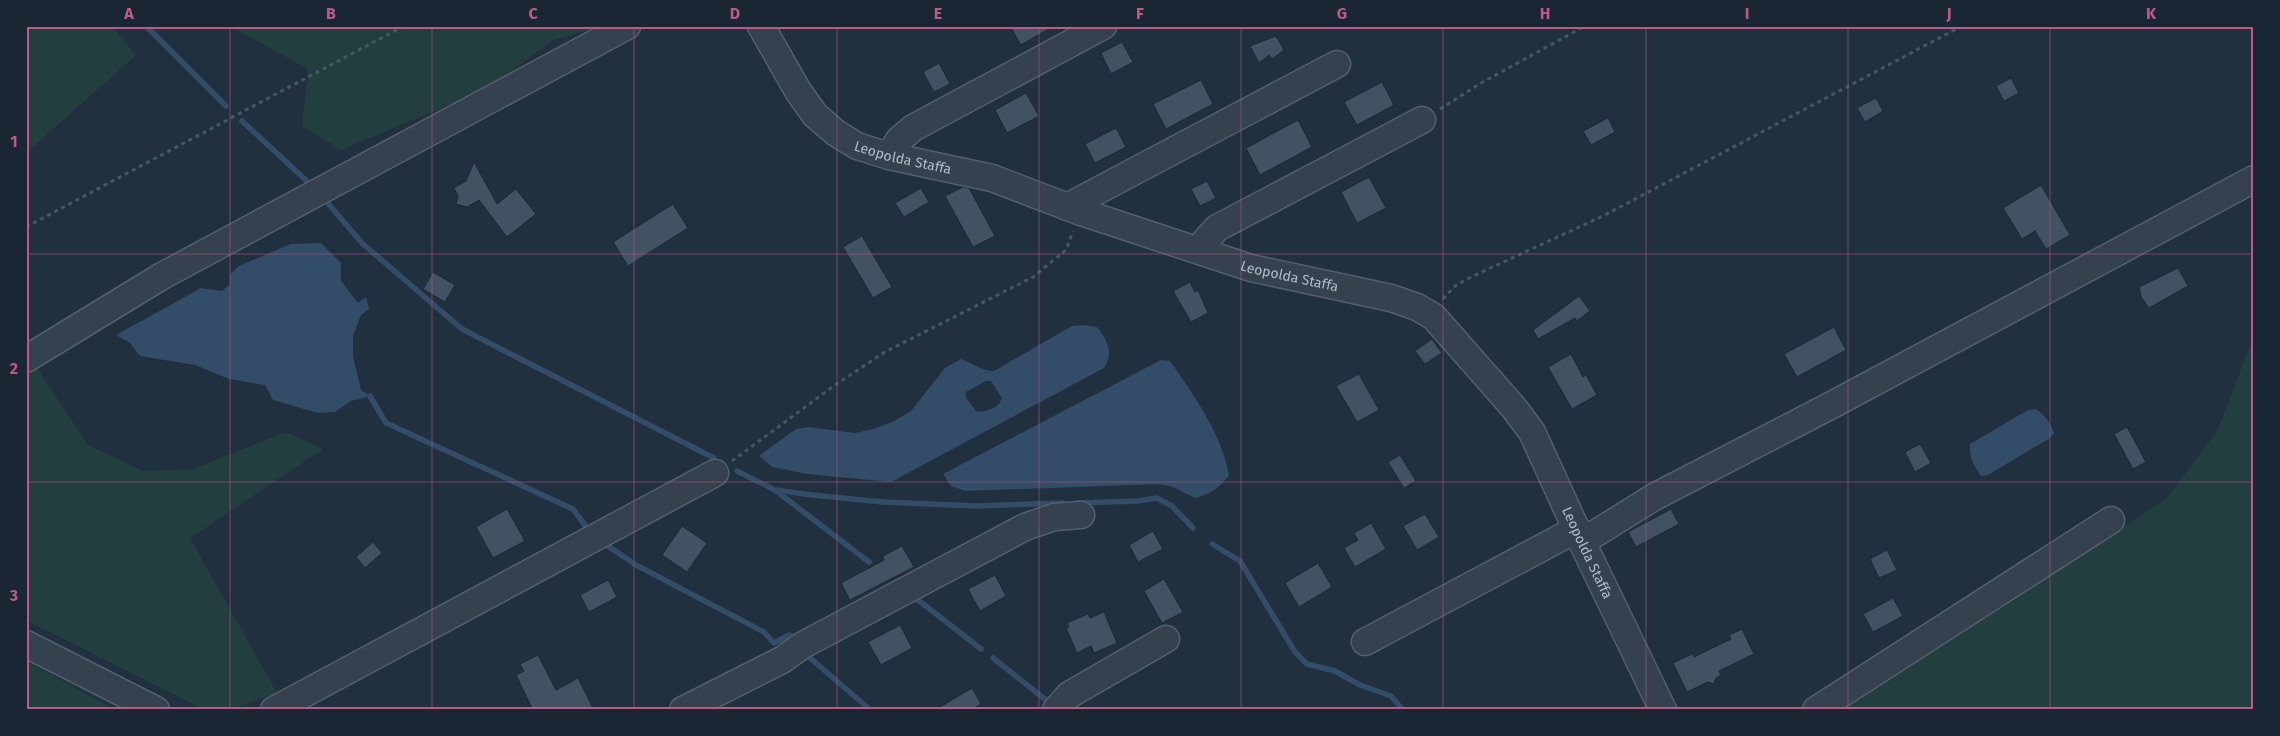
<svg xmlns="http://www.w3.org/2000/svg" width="2280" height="736" viewBox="0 0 2280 736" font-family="'Fira Sans',sans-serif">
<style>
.green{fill:#233e3f}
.water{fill:#334c67;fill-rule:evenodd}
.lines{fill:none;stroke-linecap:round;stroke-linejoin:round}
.stream{stroke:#334c67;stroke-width:5.5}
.building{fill:#415262;stroke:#1c2835}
.minor-casing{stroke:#535f6c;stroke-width:29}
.path{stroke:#415b5c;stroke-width:3;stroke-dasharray:4 4;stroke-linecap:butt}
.minor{stroke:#35414e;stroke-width:26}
.grid{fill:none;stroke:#bb5a87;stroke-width:1;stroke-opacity:0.55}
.labels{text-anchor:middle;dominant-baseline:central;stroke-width:4;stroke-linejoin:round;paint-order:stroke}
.street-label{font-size:14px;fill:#b0bcc9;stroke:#1a2633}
.neatline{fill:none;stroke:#bb5a87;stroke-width:2}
.grid-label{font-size:16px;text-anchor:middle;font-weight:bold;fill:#bb5a87}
</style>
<rect width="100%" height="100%" fill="#21303e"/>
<g class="green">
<polygon points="26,26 112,26 136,55 26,153"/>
<polygon points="229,26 604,26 553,40 488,89 341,150 302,126 308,69"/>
<polygon points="2254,336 2254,710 1835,710 2166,499 2217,431"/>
<polygon points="26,351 88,445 143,471 192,469 286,432 323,449 190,538 277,693 228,710 205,710 26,620"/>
<polygon points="26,661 116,710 26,710"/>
</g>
<g class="water">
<polygon points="321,243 341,263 341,281 358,303 366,297 369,309 361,315 353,336 353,357 361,390 370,396 351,401 335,412 318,413 273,400 265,385 229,379 195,365 140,356 130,343 116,335 201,288 222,291 230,284 230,274 239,266 291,244"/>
<path d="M 1083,325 L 1097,327 C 1108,341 1114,353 1104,368 L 891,482 L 807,474 L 772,467 L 759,456 L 796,429 L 808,427 L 855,433 L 874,429 L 894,421 L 911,411 L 945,368 L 961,359 C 973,363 981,371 994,371 L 1072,326 ZM 986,381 L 991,381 L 1002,398 C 998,409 988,411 977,412 L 966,398 L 966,392 Z"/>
<path d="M 1161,360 L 1170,361 C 1194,396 1221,432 1229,475 C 1220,488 1210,494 1195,498 L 1173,487 L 1160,484 L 965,491 L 951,486 L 943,474 Z"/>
<path d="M 2036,409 C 2045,415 2050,423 2054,433 L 2050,438 L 1988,475 L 1981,476 C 1974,467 1969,456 1970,444 L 2028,410 Z"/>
</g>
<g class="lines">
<g class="stream">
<polyline points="146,26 226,106"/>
<polyline points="242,121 310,184"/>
<polyline points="325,200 363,244 462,329 714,458"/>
<polyline points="370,396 386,423 573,509 590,532"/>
<polyline points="737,471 775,490 812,495 883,502 976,506 1063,503"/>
<polyline points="775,490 869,562"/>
<polyline points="1077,503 1137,501 1157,498 1172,506 1193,528"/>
<polyline points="602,542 636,565 764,632 774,643 789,635 796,638"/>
<polyline points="1212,544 1240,561 1295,652 1307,664 1335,671 1360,685 1391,696 1403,710"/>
<polyline points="913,596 981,649"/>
<polyline points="808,656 868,708"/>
<polyline points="993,658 1046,700"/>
</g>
</g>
<g class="building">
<polygon points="1010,26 1054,26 1021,45"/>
<polygon points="1276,36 1284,50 1272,59 1269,55 1259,63 1250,46"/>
<polygon points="1122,42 1133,62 1111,74 1101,53"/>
<polygon points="939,63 950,84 934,92 923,72"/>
<polygon points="2011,78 2019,93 2004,101 1996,86"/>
<polygon points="1201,80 1213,104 1166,129 1153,104"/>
<polygon points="1382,82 1394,105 1357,125 1344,102"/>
<polygon points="1026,93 1039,116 1007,133 995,110"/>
<polygon points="1876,98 1883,111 1865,122 1857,108"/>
<polygon points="1608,118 1615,132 1591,145 1583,131"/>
<polygon points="1298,120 1312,147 1260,175 1246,148"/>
<polygon points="1116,128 1126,147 1095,163 1085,144"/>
<polygon points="474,162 497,204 516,189 536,214 507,237 479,200 467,207 456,204 458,196 454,188 466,181"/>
<polygon points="1369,177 1386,208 1357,223 1341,192"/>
<polygon points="1207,181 1216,198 1200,206 1191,189"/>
<polygon points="2041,185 2070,235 2046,249 2035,231 2022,239 2003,208"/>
<polygon points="963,187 969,188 995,236 973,247 945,196"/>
<polygon points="921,188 929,202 904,217 895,203"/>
<polygon points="673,204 688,228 628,266 613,242"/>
<polygon points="862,236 892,287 873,298 843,247"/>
<polygon points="2178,268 2188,286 2149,308 2141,297 2139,287"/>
<polygon points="433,272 455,285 445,302 423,289"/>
<polygon points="1190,282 1195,292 1198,290 1208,313 1191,322 1173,291"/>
<polygon points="1579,296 1590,311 1577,321 1575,318 1538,339 1533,330"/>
<polygon points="1834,327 1846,350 1797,377 1784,354"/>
<polygon points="1432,339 1442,353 1425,364 1415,351"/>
<polygon points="1571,354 1583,377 1586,375 1597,395 1572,409 1548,367"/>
<polygon points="1359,374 1379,410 1357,422 1336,386"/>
<polygon points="2127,427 2146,462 2133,469 2114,434"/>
<polygon points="1920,444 1931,463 1915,472 1905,452"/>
<polygon points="1400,455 1416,481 1404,488 1388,462"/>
<polygon points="507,509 525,541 493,558 476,527"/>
<polygon points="1671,509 1679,524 1636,547 1628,532"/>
<polygon points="1425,514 1439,537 1417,550 1403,526"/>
<polygon points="1371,523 1386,549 1355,567 1344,548 1358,540 1354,533"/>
<polygon points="682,526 707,543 687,572 662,555"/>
<polygon points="1153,531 1163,549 1138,562 1129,545"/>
<polygon points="373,542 382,553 365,568 356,557"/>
<polygon points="902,546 914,567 850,600 841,583 884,560 883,556"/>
<polygon points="1887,550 1897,570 1879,578 1870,559"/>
<polygon points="1318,563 1332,587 1299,607 1285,583"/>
<polygon points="995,575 1006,596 980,611 968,589"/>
<polygon points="1164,579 1183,612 1162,623 1144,591"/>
<polygon points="608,580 617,597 589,612 580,595"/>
<polygon points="1893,598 1903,616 1873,632 1863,614"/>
<polygon points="1104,612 1117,643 1094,653 1091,646 1077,653 1066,628 1069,627 1067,623 1088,614 1090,618"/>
<polygon points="900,625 912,648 881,665 868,642"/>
<polygon points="1742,629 1754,654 1719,671 1721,675 1716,678 1714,684 1708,682 1687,692 1673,663 1692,654 1694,657 1731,639 1729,635"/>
<polygon points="538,655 556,690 578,678 594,710 533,710 516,675 524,671 520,664"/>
<polygon points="972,688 981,704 972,710 935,710"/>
</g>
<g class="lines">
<defs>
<g id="minor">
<path id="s1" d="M 761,26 L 798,91 L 815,115 L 836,133 L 857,146 L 889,156 L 992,178 L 1081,212 L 1251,268 L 1391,298 L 1417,307 L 1434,317 L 1514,408 L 1532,432 L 1582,542 L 1663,710"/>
<polyline points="889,156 899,140 913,128 1103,26"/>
<polyline points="1067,207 1337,64"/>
<polyline points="1198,249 1217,228 1422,120"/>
<polyline points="26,359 162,276 627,26"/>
<polyline points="1582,542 1654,497 1828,407 2254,179"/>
<polyline points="1365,642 1577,529"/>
<polyline points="26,644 156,710"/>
<polyline points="274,710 715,473"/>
<polyline points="683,710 782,660 803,645 1025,527 1054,517 1081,515"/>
<polyline points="1056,710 1069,695 1166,639"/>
<polyline points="1816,710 2111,520"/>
</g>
</defs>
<use href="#minor" class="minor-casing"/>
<g class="path">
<polyline points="1440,109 1483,82 1585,26"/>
<polyline points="26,227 404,26"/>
<polyline points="1443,299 1455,286 1471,277 1603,216 1962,26"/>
<polyline points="732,461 835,385 885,352 1033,277 1066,250 1073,231"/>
</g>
<use href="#minor" class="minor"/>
</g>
<path class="grid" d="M 230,26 L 230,710M 432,26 L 432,710M 634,26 L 634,710M 837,26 L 837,710M 1039,26 L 1039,710M 1241,26 L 1241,710M 1443,26 L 1443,710M 1646,26 L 1646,710M 1848,26 L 1848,710M 2050,26 L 2050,710M 26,254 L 2254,254M 26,482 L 2254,482"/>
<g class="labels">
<g class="street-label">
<text stroke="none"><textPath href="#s1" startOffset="204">Leopolda Staffa</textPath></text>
<text stroke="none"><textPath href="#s1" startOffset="609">Leopolda Staffa</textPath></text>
<text stroke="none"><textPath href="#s1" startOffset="1044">Leopolda Staffa</textPath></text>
</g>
</g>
<rect width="2280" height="736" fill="none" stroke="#1a2633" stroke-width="55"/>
<rect x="28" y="28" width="2224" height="680" class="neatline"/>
<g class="grid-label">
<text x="129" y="19">A</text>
<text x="331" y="19">B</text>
<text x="533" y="19">C</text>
<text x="735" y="19">D</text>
<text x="938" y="19">E</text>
<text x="1140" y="19">F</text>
<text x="1342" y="19">G</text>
<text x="1545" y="19">H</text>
<text x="1747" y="19">I</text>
<text x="1949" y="19">J</text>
<text x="2151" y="19">K</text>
<text x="14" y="147">1</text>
<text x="14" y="374">2</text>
<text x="14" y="601">3</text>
</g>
</svg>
